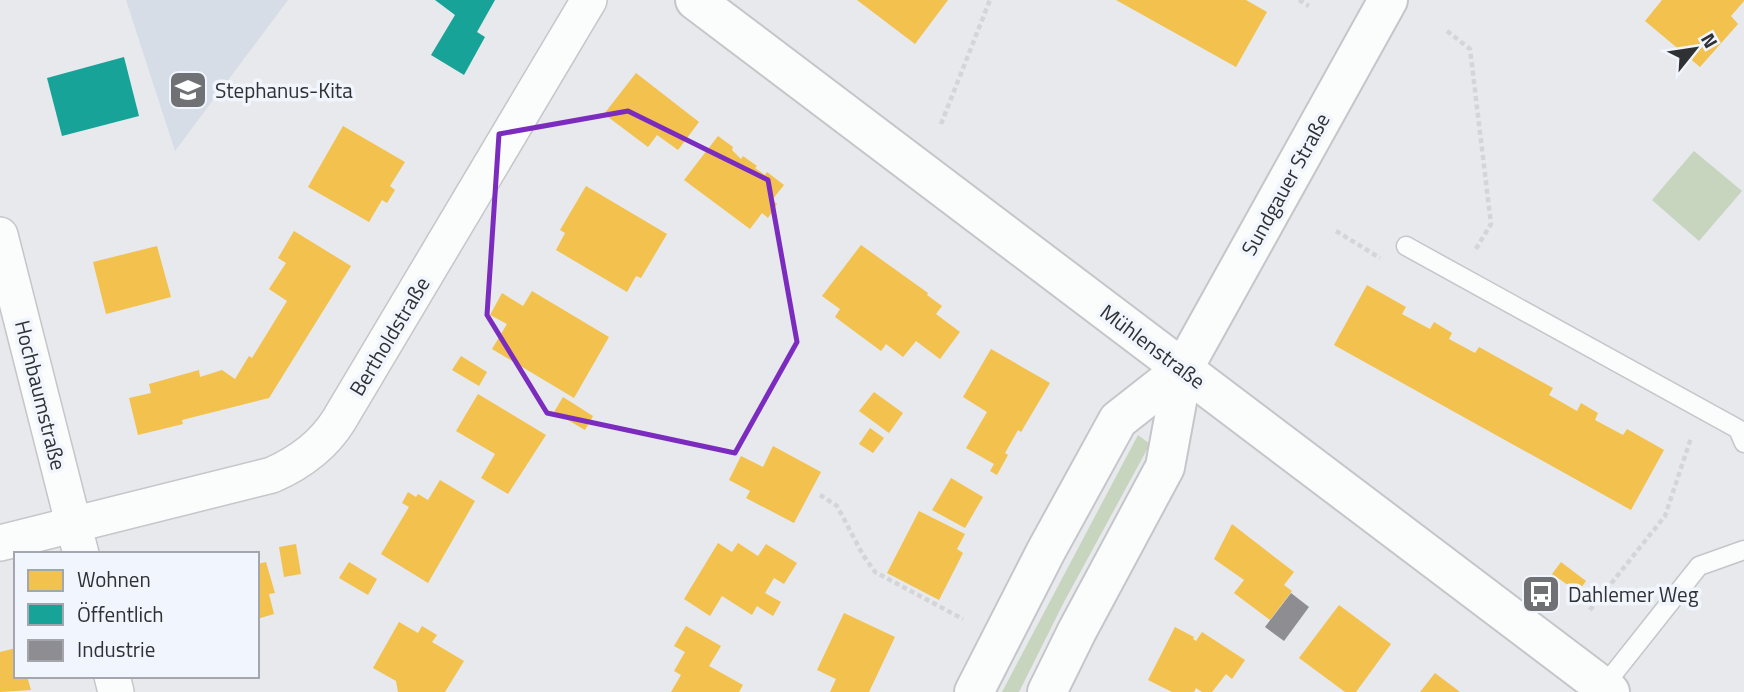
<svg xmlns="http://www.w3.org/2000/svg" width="1744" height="692" viewBox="0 0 1744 692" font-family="'Titillium Web',sans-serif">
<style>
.built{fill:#d7dde6}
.green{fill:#c7d4be}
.homes{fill:#f2c14e}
.public{fill:#17a398}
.industry{fill:#8d8d92}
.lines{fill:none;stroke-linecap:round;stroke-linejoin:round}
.lane-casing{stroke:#c5c6c9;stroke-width:21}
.street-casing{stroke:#c5c6c9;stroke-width:38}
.secondary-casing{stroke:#c5c6c9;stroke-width:42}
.path{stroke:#d4d5d6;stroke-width:4.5;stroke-dasharray:5 3.5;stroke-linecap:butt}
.lane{stroke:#fbfcfc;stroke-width:18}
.street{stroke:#fbfcfc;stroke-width:35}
.secondary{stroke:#fbfcfc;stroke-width:38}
.marked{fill:none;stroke:#7b2cbf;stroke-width:5;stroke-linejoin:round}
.labels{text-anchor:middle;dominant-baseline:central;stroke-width:7;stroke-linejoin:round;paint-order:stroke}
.poi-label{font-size:21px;fill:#2f3134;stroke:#f1f5fd;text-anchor:start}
.street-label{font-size:21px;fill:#2f3134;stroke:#f1f5fd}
</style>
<rect width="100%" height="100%" fill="#e7e9ed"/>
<polygon class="built" points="126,0 288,0 175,151"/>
<g class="green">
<polygon points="1694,151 1742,191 1699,241 1652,200"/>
<polygon points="1138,435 1150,444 1064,602 1019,692 1002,692"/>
</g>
<g class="homes">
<polygon points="857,0 948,0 915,44"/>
<polygon points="1116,0 1246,0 1267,12 1236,67"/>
<polygon points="1662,0 1744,0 1744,1 1731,16 1738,24 1700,67 1645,21"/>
<polygon points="636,73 699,122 678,150 657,135 648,147 604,114"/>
<polygon points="343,126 405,162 390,186 395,190 387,203 382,200 369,222 308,187"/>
<polygon points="718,136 733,147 732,150 741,159 743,156 757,166 755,168 765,175 767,172 784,185 772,200 777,204 768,218 762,213 750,229 684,180"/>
<polygon points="586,186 667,234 641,278 636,276 627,292 556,250 565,233 560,230"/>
<polygon points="294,231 351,266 269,398 182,420 183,424 138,435 129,398 151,393 149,384 199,370 200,377 222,370 235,379 249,356 252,358 287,301 269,289 286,263 278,258"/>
<polygon points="861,245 928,293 927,295 942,306 936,314 960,332 940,359 916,341 903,357 886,344 881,351 835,317 840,309 822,296"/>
<polygon points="157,246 171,297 106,314 93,262"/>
<polygon points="1367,285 1406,307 1402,314 1430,329 1434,322 1452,333 1449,339 1475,353 1479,347 1553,388 1549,395 1577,411 1581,403 1598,413 1595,420 1623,435 1627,429 1664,450 1631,510 1334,345"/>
<polygon points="532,291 609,337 574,398 492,349 507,324 490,315 502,293 523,306"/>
<polygon points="991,349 1050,383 1021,432 1018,430 1005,453 1008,455 997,475 990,471 994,464 966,448 987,412 963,397"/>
<polygon points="461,356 487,372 479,386 452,370"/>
<polygon points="874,392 903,413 889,433 859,411"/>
<polygon points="478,394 546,435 508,494 481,478 495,454 456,431"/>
<polygon points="563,397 593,416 585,430 554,412"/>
<polygon points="870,428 884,438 873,453 859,444"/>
<polygon points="773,446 821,472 794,523 746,498 750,491 729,480 741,456 763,467"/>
<polygon points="951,478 983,497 965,528 932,510"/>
<polygon points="440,480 475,501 428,583 381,554 409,507 402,503 408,492 416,497 418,494 428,500"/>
<polygon points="919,511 965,534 957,549 963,553 939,600 887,573"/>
<polygon points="1232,524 1294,572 1284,585 1292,591 1270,620 1234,593 1244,580 1214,559"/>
<polygon points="718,543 732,552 738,543 758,556 766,544 797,563 784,584 774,578 765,593 781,602 773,616 757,606 752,615 722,596 710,616 684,599"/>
<polygon points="296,544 301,574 284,577 279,547"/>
<polygon points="266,562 275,593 269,594 274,614 257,619 257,564"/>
<polygon points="349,562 377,579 368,595 339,578"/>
<polygon points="1561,562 1586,581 1578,592 1552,574"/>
<polygon points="1339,605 1391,644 1356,692 1345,692 1299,658"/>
<polygon points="844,613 895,637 869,692 830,692 836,679 817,670"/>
<polygon points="399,622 418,633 422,626 437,635 432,642 464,661 445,692 398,692 396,681 373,668"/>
<polygon points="686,626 721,646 709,666 743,685 739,692 671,692 681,675 674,671 685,652 674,646"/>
<polygon points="1175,627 1194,637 1193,639 1196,641 1202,632 1245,660 1232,679 1226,674 1212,692 1202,692 1196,688 1194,692 1172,692 1148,680"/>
<polygon points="16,648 16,676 27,676 31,690 0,692 0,652"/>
<polygon points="1435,673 1460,692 1420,692"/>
</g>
<g class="public">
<polygon points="435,0 495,0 477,32 485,37 464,75 431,55 455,15"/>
<polygon points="124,57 139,116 62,136 47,78"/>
</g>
<polygon class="industry" points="1291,593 1309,607 1284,641 1265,627"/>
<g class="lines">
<defs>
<g id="lane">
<polyline points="1406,246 1738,429 1744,443"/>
<polyline points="1603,687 1699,566 1744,550"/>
</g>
<g id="street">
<polyline points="0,235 81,554"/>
<path d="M 0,543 L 272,475 C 299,463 323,446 339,420 L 589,0"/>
<polyline points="112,676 116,692"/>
</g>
<g id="secondary">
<polyline points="695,0 1610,692"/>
<polyline points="974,692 1046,551 1118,420 1183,369"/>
<polyline points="1047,692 1077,631 1165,467 1183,369 1388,0"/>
</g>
</defs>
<use href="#lane" class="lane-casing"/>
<use href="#street" class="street-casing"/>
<use href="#secondary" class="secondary-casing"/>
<g class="path">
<polyline points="1299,0 1309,6"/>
<polyline points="1447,31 1470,49 1491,224 1474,252"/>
<polyline points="941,124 990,0"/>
<polyline points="1336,231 1380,258"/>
<polyline points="820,495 837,506 863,555 875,572 963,619"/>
<polyline points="1590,610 1665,516 1691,438"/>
</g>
<use href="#lane" class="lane"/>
<use href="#street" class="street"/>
<use href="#secondary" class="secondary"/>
</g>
<path class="marked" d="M 628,111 L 768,180 L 797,342 L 735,453 L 547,413 L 487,315 L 499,134 Z"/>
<defs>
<symbol id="school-square" viewBox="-11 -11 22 22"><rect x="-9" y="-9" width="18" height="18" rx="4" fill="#6f7175" stroke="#f1f5fd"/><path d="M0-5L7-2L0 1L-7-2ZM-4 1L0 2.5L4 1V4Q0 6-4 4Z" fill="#fff"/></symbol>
<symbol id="bus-square" viewBox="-11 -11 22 22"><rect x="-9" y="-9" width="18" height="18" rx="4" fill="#6f7175" stroke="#f1f5fd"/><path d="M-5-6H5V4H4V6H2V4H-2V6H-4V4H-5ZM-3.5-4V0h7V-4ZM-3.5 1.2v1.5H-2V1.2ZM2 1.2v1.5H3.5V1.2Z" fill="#fff"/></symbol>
</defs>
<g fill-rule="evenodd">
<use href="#school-square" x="166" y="68" width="44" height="44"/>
<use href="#bus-square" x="1519" y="572" width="44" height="44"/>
</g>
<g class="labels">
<g class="poi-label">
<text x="215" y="90">Stephanus-Kita</text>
<text x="1568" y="594">Dahlemer Weg</text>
</g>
<g class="street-label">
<text transform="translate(1285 184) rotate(-61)">Sundgauer Straße</text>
<text transform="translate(389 336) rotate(-59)">Bertholdstraße</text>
<text transform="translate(1153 346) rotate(37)">Mühlenstraße</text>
<text transform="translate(41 395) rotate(76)">Hochbaumstraße</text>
</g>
</g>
<rect x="14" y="552" width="245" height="126" fill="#f1f5fd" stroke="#a3a7ad" stroke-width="2"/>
<rect x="28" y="570" width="35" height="21" fill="#f2c14e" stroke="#a3a7ad" stroke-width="2"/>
<text x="77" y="587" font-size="21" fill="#2f3134">Wohnen</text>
<rect x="28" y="604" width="35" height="21" fill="#17a398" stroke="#a3a7ad" stroke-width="2"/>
<text x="77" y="622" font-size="21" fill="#2f3134">Öffentlich</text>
<rect x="28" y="640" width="35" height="21" fill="#8d8d92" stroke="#a3a7ad" stroke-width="2"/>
<text x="77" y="657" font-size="21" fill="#2f3134">Industrie</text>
<g transform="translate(1695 49) rotate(60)" stroke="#f1f5fd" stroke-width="5" paint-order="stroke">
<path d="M0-5L12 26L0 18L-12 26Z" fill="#2f3134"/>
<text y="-10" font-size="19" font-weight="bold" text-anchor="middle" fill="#2f3134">N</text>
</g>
</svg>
